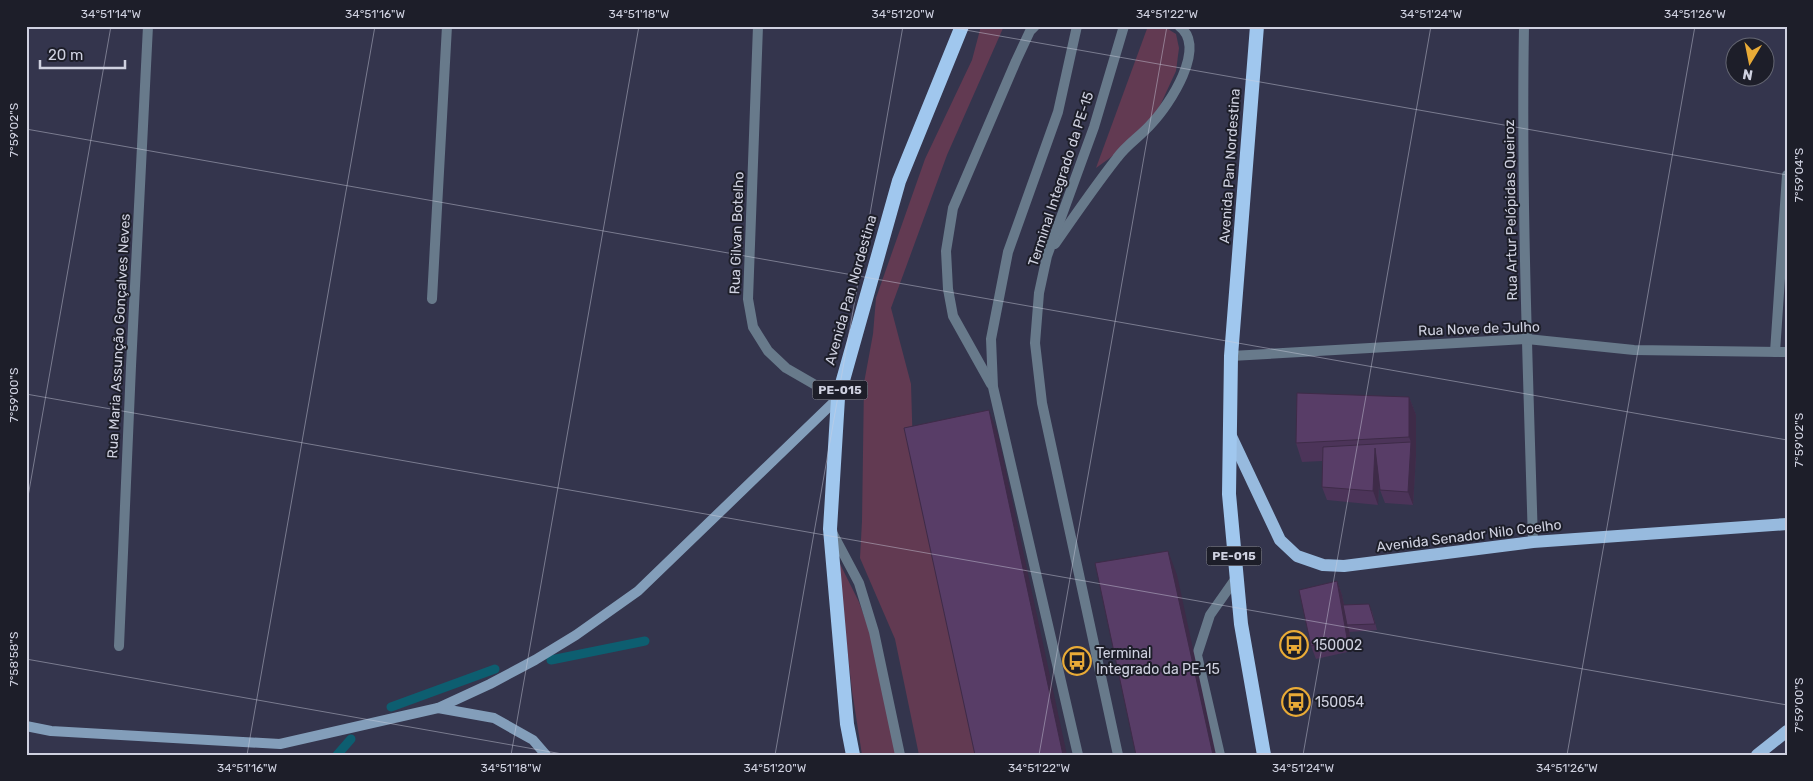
<svg xmlns="http://www.w3.org/2000/svg" width="1813" height="781" viewBox="0 0 1813 781" font-family="Rubik,sans-serif">
<style>
.green{fill:#623a52}
.lines{fill:none;stroke-linecap:round;stroke-linejoin:round}
.stream{stroke:#0d5e70;stroke-width:9}
.service{stroke:#687a8b;stroke-width:10}
.minor{stroke:#687a8b;stroke-width:10}
.secondary{stroke:#839eba;stroke-width:10}
.primary{stroke:#97bade;stroke-width:12}
.trunk{stroke:#a0c7ee;stroke-width:14}
.wall{fill:#4c3459}
.shaded-wall{fill:#3e2b48}
.building{fill:#583d67;stroke:#3e2b48}
.ticks{fill:none;stroke:#cfd1e0;stroke-width:1;stroke-opacity:0.45}
.labels{text-anchor:middle;dominant-baseline:central;stroke-width:4;stroke-linejoin:round;paint-order:stroke}
.shield{fill:#1d1e29;stroke:#9a9ba9;stroke-width:1}
.shield-label{font-size:12px;font-weight:bold;fill:#cfd1e0}
.street-label{font-size:14px;fill:#cfd1e0;stroke:#1d1e29}
.poi-label{font-size:14px;fill:#cfd1e0;stroke:#1d1e29;text-anchor:start}
.neatline{fill:none;stroke:#cfd1e0;stroke-width:2}
.ticks-label{font-size:12px;text-anchor:middle;fill:#cfd1e0}
</style>
<rect width="100%" height="100%" fill="#34354d"/>
<g class="green">
<polygon points="981,26 1004,26 947,155 891,308 911,384 913,452 978,755 919,755 895,639 860,558 862,521 864,383 873,334 876,298 925,159 972,60"/>
<polygon points="1148,26 1163,26 1176,34 1179,48 1176,71 1152,123 1125,147 1096,168"/>
<polygon points="837,558 859,602 881,662 900,755 862,755 852,691"/>
</g>
<g class="lines">
<g class="stream">
<polyline points="551,660 645,641"/>
<polyline points="391,707 495,669"/>
<polyline points="337,755 351,739"/>
</g>
<g class="service">
<polyline points="1077,26 1058,112 1008,252 991,339 993,387 1078,755"/>
<path d="M 1055,244 C 1075,215 1095,186 1117,158 C 1127,144 1141,136 1152,123 C 1169,105 1208,47 1179,26"/>
<polyline points="991,384 953,316 948,289 946,251 953,208 1016,61 1030,31 1035,26"/>
<polyline points="833,534 859,583 874,632 900,755"/>
<polyline points="1118,755 1042,403 1035,343 1039,293 1047,256 1094,127 1124,26"/>
<polyline points="1220,755 1197,655 1210,615 1236,578"/>
</g>
<g class="minor">
<polyline points="758,26 748,299 753,327 768,351 786,368 838,398"/>
<path d="M 1524,26 C 1521,198 1528,370 1533,542"/>
<polyline points="432,299 447,26"/>
<polyline points="1775,352 1787,175"/>
<polyline points="1231,356 1527,339 1634,350 1787,352"/>
<polyline points="119,646 131,366 148,26"/>
</g>
<g class="secondary">
<polyline points="438,708 494,718 533,740 546,755"/>
<polyline points="26,726 51,731 280,744 438,708 490,684 535,660 576,635 638,591 838,398"/>
</g>
<g class="primary">
<polyline points="1230,434 1280,540 1297,556 1323,565 1344,566 1533,542 1787,524"/>
<polyline points="1757,755 1787,731"/>
</g>
<g class="trunk">
<polyline points="1257,26 1231,356 1229,494 1241,624 1264,755"/>
<polyline points="853,755 847,724 830,529 838,398 899,181 962,26"/>
</g>
</g>
<g class="wall">
<polygon points="1409,397 1416,415 1416,455 1413,505 1385,503 1380,490 1379,481 1378,505 1327,500 1322,487 1322,461 1302,462 1296,443"/>
<polygon points="1337,581 1342,595 1344,605 1372,611 1377,630 1349,632 1349,630 1352,651 1316,659 1311,646"/>
</g>
<g class="shaded-wall">
<polygon points="1409,397 1416,415 1416,455 1413,505 1408,492 1411,442 1409,437"/>
<polygon points="989,410 998,434 1067,755 1063,755"/>
<polygon points="1375,448 1380,461 1378,505 1373,491"/>
<polygon points="1168,551 1177,575 1216,755 1213,755"/>
<polygon points="1337,581 1342,595 1348,625 1347,625 1349,630 1352,651 1347,638"/>
</g>
<g class="building">
<polygon points="1297,393 1409,397 1409,437 1296,443"/>
<polygon points="989,410 1063,755 975,755 904,428"/>
<polygon points="1411,442 1408,492 1380,490 1375,448 1373,491 1322,487 1323,447"/>
<polygon points="1168,551 1213,755 1136,755 1095,563"/>
<polygon points="1337,581 1347,638 1311,646 1299,590"/>
<polygon points="1369,604 1375,624 1347,625 1343,605"/>
</g>
<path class="ticks" d="M 943,26 L 1787,175M 26,129 L 1787,440M 26,394 L 1787,705M 26,508 L 111,26M 26,659 L 568,755M 247,755 L 375,26M 511,755 L 639,26M 775,755 L 903,26M 1039,755 L 1167,26M 1303,755 L 1431,26M 1567,755 L 1695,26"/>
<defs>
<symbol id="bus-ring" viewBox="-11 -11 22 22"><circle r="9.5" fill="#1d1e29" stroke="#e9ab37" stroke-width="1.5"/><path d="M-5-6H5V4H4V6H2V4H-2V6H-4V4H-5ZM-3.5-4V0h7V-4ZM-3.5 1.2v1.5H-2V1.2ZM2 1.2v1.5H3.5V1.2Z" fill="#e9ab37"/></symbol>
</defs>
<g fill-rule="evenodd">
<use href="#bus-ring" x="1278" y="629" width="32" height="32"/>
<use href="#bus-ring" x="1061" y="645" width="32" height="32"/>
<use href="#bus-ring" x="1280" y="686" width="32" height="32"/>
</g>
<g class="labels">
<g class="shield">
<rect x="812.5" y="380.5" width="55" height="19" rx="4"/>
<rect x="1206.5" y="546.5" width="55" height="19" rx="4"/>
</g>
<g class="shield-label">
<text x="840" y="390">PE-015</text>
<text x="1234" y="556">PE-015</text>
</g>
<g class="street-label">
<text transform="translate(1230 166) rotate(-86)">Avenida Pan Nordestina</text>
<text transform="translate(1061 179) rotate(-72)">Terminal Integrado da PE-15</text>
<text transform="translate(1511 210) rotate(-91)">Rua Artur Pelópidas Queiroz</text>
<text transform="translate(737 233) rotate(-88)">Rua Gilvan Botelho</text>
<text transform="translate(851 290) rotate(-74)">Avenida Pan Nordestina</text>
<text transform="translate(1479 329) rotate(-2)">Rua Nove de Julho</text>
<text transform="translate(119 336) rotate(-87)">Rua Maria Assunção Gonçalves Neves</text>
<text transform="translate(1469 536) rotate(-7)">Avenida Senador Nilo Coelho</text>
</g>
<g class="poi-label">
<text x="1313" y="645">150002</text>
<text x="1096" y="653">Terminal<tspan x="1096" dy="16">Integrado da PE-15</tspan></text>
<text x="1315" y="702">150054</text>
</g>
</g>
<rect width="1813" height="781" fill="none" stroke="#1d1e29" stroke-width="55"/>
<g transform="translate(1750 62) rotate(190)"><circle r="24" fill="#1d1e29" stroke="#646672"/>
<path d="M0-4L9 19L0 12L-9 19Z" fill="#e9ab37"/>
<text y="-8" font-size="14" font-weight="bold" text-anchor="middle" fill="#cfd1e0">N</text>
</g>
<path d="M40 60v8h85v-8" fill="none" stroke="#cfd1e0" stroke-width="2.5"/>
<text x="48" y="60" font-size="15" fill="#cfd1e0" stroke="#1d1e29" stroke-width="4" paint-order="stroke">20 m</text>
<rect x="28" y="28" width="1758" height="726" class="neatline"/>
<g class="ticks-label">
<text x="111" y="18">34°51'14"W</text>
<text x="375" y="18">34°51'16"W</text>
<text x="639" y="18">34°51'18"W</text>
<text x="903" y="18">34°51'20"W</text>
<text x="1167" y="18">34°51'22"W</text>
<text x="1431" y="18">34°51'24"W</text>
<text x="1695" y="18">34°51'26"W</text>
<text transform="translate(14 130) rotate(-90)" y="4">7°59'02"S</text>
<text transform="translate(1799 175) rotate(-90)" y="4">7°59'04"S</text>
<text transform="translate(14 395) rotate(-90)" y="4">7°59'00"S</text>
<text transform="translate(1799 440) rotate(-90)" y="4">7°59'02"S</text>
<text transform="translate(14 659) rotate(-90)" y="4">7°58'58"S</text>
<text transform="translate(1799 705) rotate(-90)" y="4">7°59'00"S</text>
<text x="247" y="772">34°51'16"W</text>
<text x="511" y="772">34°51'18"W</text>
<text x="775" y="772">34°51'20"W</text>
<text x="1039" y="772">34°51'22"W</text>
<text x="1303" y="772">34°51'24"W</text>
<text x="1567" y="772">34°51'26"W</text>
</g>
</svg>
